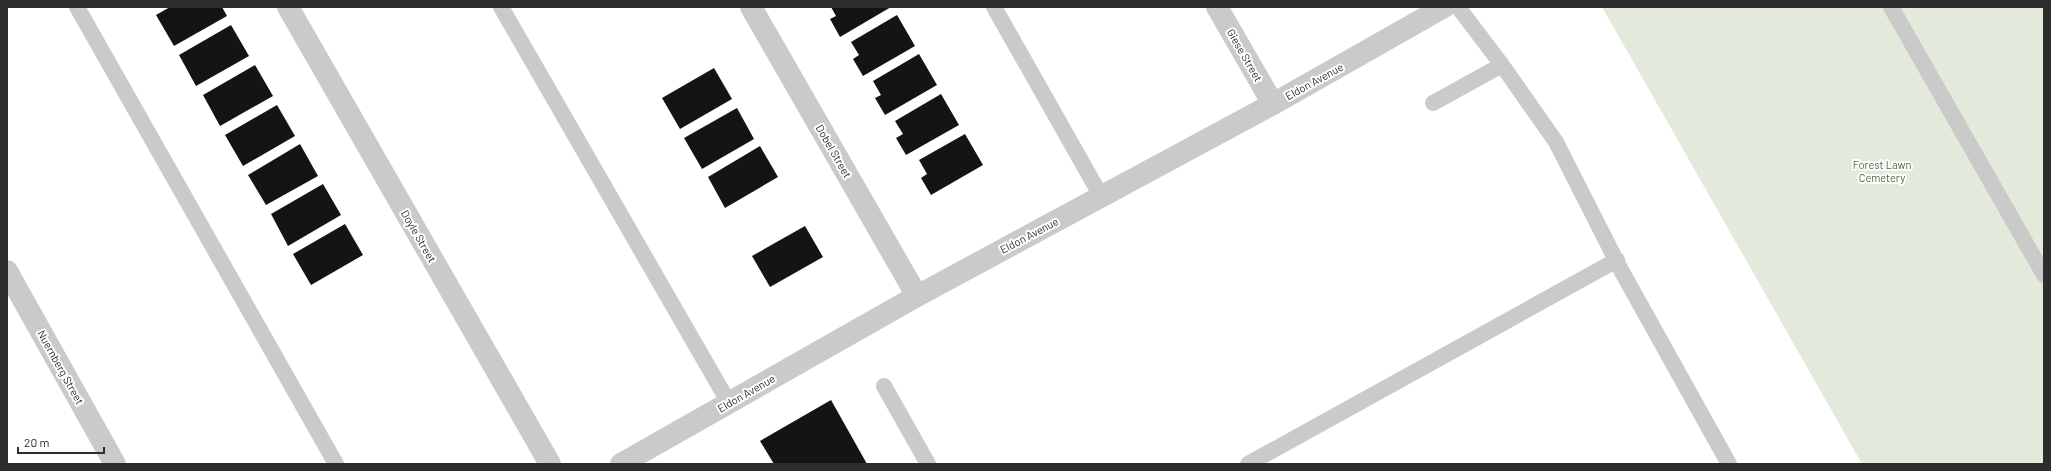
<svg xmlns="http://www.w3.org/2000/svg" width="2051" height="471" viewBox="0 0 2051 471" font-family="Barlow,sans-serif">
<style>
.green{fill:#e3eadb}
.building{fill:#141414}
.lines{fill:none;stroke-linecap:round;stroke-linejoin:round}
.service{stroke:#cacaca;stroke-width:16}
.minor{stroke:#cacaca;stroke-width:22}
.labels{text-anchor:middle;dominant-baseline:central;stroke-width:4;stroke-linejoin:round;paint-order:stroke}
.street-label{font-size:11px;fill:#2d2d2d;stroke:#fff}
.park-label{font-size:11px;fill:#51663c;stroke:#fff}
</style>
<rect width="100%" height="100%" fill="#fff"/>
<polygon class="green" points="1602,7 2044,7 2044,464 1862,464"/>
<g class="building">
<polygon points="170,7 222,7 227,16 174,46 156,15"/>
<polygon points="831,7 891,7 840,37 830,19 836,16"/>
<polygon points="897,15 915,46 863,76 853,59 859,55 851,42"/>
<polygon points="231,25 249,56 196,86 179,55"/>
<polygon points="919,54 937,85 885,115 875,98 881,95 873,81"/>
<polygon points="255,65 273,96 220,126 203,95"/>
<polygon points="714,68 732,99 680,129 662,98"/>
<polygon points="941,94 959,125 906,155 896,138 903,134 895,121"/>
<polygon points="277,105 295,136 243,166 225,135"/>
<polygon points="737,108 754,139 702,169 684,138"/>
<polygon points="965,134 983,165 931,195 921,178 927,174 919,160"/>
<polygon points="300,144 318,176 266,205 248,175"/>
<polygon points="760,146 778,177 725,208 708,177"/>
<polygon points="323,184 341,215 288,246 271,214"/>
<polygon points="345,224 363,255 311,285 293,254"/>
<polygon points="805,226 823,257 770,287 752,256"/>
<polygon points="831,400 867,464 774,464 760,441"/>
</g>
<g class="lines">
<g class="service">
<polyline points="77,7 336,464"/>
<polyline points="501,7 729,403"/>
<polyline points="994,7 1101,196"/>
<polyline points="1458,7 1502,65 1556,142 1621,270 1729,464"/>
<polyline points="1891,7 2044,275"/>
<polyline points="1433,103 1502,65"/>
<polyline points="884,386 928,464"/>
<polyline points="1248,464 1617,260"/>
</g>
<g class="minor">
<polyline points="288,7 550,464"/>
<polyline points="751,7 917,296"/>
<polyline points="1217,7 1273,104"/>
<polyline points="7,271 115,464"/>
<polyline points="621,464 917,296 1273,104 1444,7"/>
</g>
</g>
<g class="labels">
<g class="street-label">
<text transform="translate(1245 55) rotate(60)">Giese Street</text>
<text transform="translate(1314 81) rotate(-29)">Eldon Avenue</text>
<text transform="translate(834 151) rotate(60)">Dobel Street</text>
<text transform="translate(1029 235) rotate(-28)">Eldon Avenue</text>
<text transform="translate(419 236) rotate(60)">Doyle Street</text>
<text transform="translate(61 367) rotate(61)">Nuernberg Street</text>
<text transform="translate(746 393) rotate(-30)">Eldon Avenue</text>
</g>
<g class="park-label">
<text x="1882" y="164">Forest Lawn<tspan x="1882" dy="13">Cemetery</tspan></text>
</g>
</g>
<rect width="2051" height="471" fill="none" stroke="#2d2d2d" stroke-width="16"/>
<path d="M18 447v6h86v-6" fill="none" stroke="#2d2d2d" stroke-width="2"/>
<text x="24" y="447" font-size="12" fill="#2d2d2d" stroke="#ffffff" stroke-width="3" paint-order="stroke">20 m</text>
</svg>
